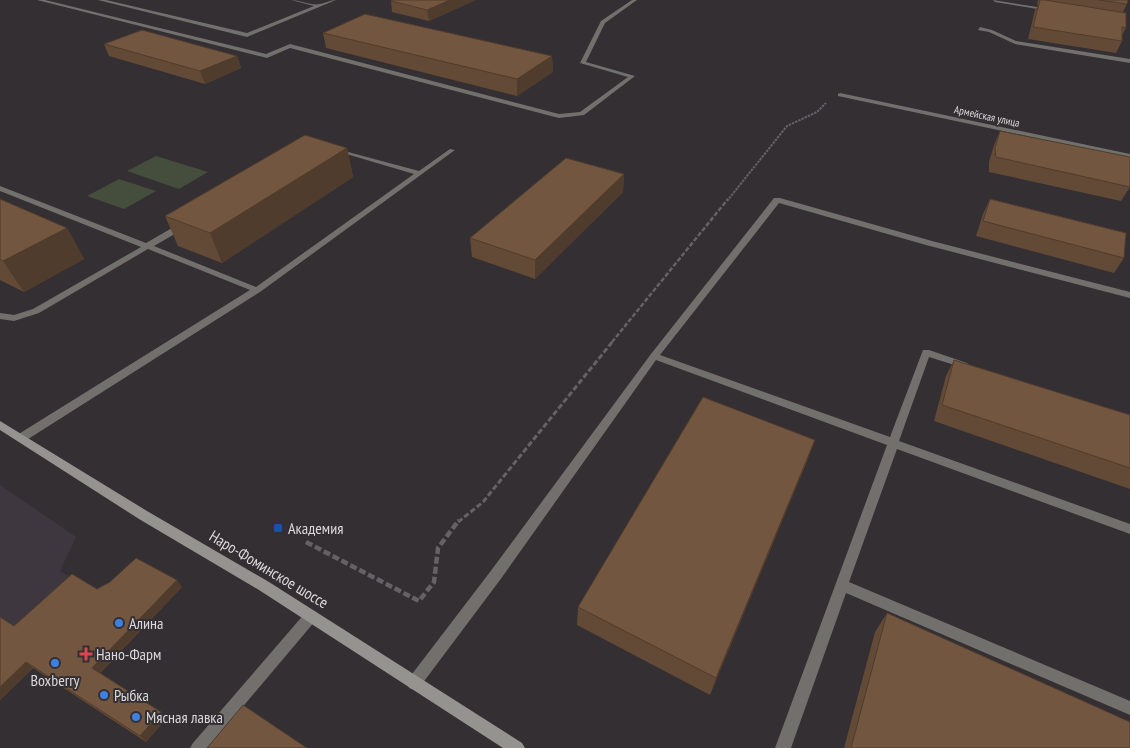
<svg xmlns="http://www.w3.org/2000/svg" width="1130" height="748" viewBox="0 0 1130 748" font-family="'PT Sans Narrow',sans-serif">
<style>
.built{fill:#3f3740}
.green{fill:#454e3c}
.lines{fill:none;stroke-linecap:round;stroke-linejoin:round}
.path-far3{stroke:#656266;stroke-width:2;stroke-dasharray:2.5 1;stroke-linecap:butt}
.path-far2{stroke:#656266;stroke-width:2.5;stroke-dasharray:4.5 2;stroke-linecap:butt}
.path-far1{stroke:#656266;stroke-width:3;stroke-dasharray:5.5 2.5;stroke-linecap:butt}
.path{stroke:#656266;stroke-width:4.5;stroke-dasharray:7 3;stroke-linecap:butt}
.service{fill:#71706d;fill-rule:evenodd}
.minor{fill:#71706d;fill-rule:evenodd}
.secondary{fill:#95938f;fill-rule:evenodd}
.wall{fill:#624a36}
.shaded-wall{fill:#503c2c}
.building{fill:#72563f;stroke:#503c2c}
.transit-dot{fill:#1a4fb4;stroke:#332f33;stroke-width:2}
.shop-dot{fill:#3f7fe0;stroke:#332f33;stroke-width:2}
.health-dot{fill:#e0444e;stroke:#332f33;stroke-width:2}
.labels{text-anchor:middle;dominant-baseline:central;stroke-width:4;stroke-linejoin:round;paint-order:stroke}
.far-street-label{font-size:11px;fill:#dad8db;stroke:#332f33}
.near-poi-label{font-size:16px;fill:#dad8db;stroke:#332f33;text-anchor:start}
.near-street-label{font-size:16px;fill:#dad8db;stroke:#332f33}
</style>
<rect width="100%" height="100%" fill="#332f33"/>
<polygon class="built" points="0,485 76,537 60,571 107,598 0,700"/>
<g class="green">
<polygon points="156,156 208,172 179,189 127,171"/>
<polygon points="119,179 156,191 124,209 87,196"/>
</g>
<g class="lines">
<polyline class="path-far3" points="727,201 787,126 817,112 826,103"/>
<polyline class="path-far2" points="612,342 728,199"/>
<polyline class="path-far1" points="458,522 483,502 613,341"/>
<polyline class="path" points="306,542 419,601 434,582 438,548 459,520"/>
<g class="service">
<polygon points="37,0 45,0 266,54 290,44 559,114 580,112 628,77 580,63 601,21 632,0 637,0 605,23 586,62 635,76 584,115 559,118 290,48 267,58"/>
<path d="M 98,0 L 106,0 L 247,33 L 314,6 L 291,0 C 300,0 311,6 320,4 C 326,3 330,0 336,0 L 247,37 Z"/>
<polygon points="993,0 1050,9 1052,10 1050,11 995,2"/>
<polygon points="980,27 992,30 1016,41 1130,59 1130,63 1015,44 989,32 978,30"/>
<polygon points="333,148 419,171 450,149 455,150 260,292 25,441 17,441 16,438 17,435 250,290 148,249 39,313 14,321 0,319 0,313 14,315 33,309 141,247 0,191 0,186 146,243 179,224 185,224 185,228 154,246 256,287 414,174 333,150"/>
<polygon points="774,198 780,198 932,241 1130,292 1130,298 926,245 779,203 660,355 890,437 923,350 929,350 967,363 969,365 964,368 929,357 899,441 1130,524 1130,534 897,449 849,582 1130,701 1130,715 846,593 791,748 775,748 887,445 656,360 500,580 419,688 414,690 409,688 407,683 409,678 490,572 651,354"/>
</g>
<g class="minor">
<polygon points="840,93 1130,154 1130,158 838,96 838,94"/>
<polygon points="311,610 316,612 318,616 316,620 208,748 190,748 193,743 306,612"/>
</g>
<polygon class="secondary" points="0,421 147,511 269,582 522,743 525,748 503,748 259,590 139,519 0,430"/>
</g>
<g class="wall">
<polygon points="393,0 476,0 429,21 392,12 391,1"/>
<polygon points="1038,0 1128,0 1127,4 1123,12 1126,28 1122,35 1122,41 1116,53 1028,39 1035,10 1038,5 1037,5"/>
<polygon points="323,33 552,56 553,72 517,96 326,48"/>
<polygon points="104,44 237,56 241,68 205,84 109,56"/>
<polygon points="1000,131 1130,187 1121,201 989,172 989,162 994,145"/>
<polygon points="347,148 353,177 222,263 178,246 165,216"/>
<polygon points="624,174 623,192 535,279 472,257 470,238"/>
<polygon points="0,199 67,228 84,259 24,292 0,280"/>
<polygon points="990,199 1124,258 1114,273 976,236 983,214"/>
<polygon points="954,360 1130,415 1130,489 934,421 946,376"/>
<polygon points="808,459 710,695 577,625 578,607"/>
<polygon points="182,587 100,673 167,718 146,742 33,668 0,700 14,626 97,589"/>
<polygon points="887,613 1130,748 844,748 875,632"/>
</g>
<g class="shaded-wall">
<polygon points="450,0 476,0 429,21 427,10"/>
<polygon points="237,56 241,68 205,84 200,71"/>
<polygon points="552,56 553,72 517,96 517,79"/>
<polygon points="347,148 353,177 222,263 210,233"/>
<polygon points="624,174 623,192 535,279 535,260"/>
<polygon points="67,228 84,259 24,292 3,261"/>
<polygon points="815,440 808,459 710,695 716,678"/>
<polygon points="177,580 182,587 98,674 92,668"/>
<polygon points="26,662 33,668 0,700 0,687"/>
<polygon points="161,712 167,718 146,742 140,736"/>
</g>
<g class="building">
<polygon points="393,0 450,0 427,10 391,1"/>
<polygon points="1040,0 1045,0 1126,13 1126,28 1122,27 1122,41 1033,27"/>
<polygon points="1099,0 1128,0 1127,4"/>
<polygon points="365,14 552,56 517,79 323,33"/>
<polygon points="142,30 237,56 200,71 104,44"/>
<polygon points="1000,131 1130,157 1130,187 996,157 995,148"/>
<polygon points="305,135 347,148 210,233 165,216"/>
<polygon points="566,158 624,174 535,260 470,238"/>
<polygon points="0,199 67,228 3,261 0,259"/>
<polygon points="990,199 1126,233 1124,258 983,221"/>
<polygon points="954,360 1130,415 1130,468 942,405"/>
<polygon points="703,397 815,440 716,678 578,607"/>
<polygon points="136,558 177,580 92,668 161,712 140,736 26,662 0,687 0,617 14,626 72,574 97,589 110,582"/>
<polygon points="887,613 1130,722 1130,748 851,748"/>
<polygon points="243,705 307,748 207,748"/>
</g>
<rect class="transit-dot" x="273" y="523" width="10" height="10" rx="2.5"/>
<g class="shop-dot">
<circle cx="119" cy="623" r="5"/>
<circle cx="55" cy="663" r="5"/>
<circle cx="104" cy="695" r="5"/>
<circle cx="136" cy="717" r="5"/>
</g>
<path class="health-dot" d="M83.5 646.5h5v5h5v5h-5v5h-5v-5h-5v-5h5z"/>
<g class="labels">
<g class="far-street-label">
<text transform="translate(987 116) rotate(12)">Армейская улица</text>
</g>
<g class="near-poi-label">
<text x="288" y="528">Академия</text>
<text x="129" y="623">Алина</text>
<text x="96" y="654">Нано-Фарм</text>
<text x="55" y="680" text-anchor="middle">Boxberry</text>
<text x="114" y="695">Рыбка</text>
<text x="146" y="717">Мясная лавка</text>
</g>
<g class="near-street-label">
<text transform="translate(269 569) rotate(31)">Наро-Фоминское шоссе</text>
</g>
</g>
</svg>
